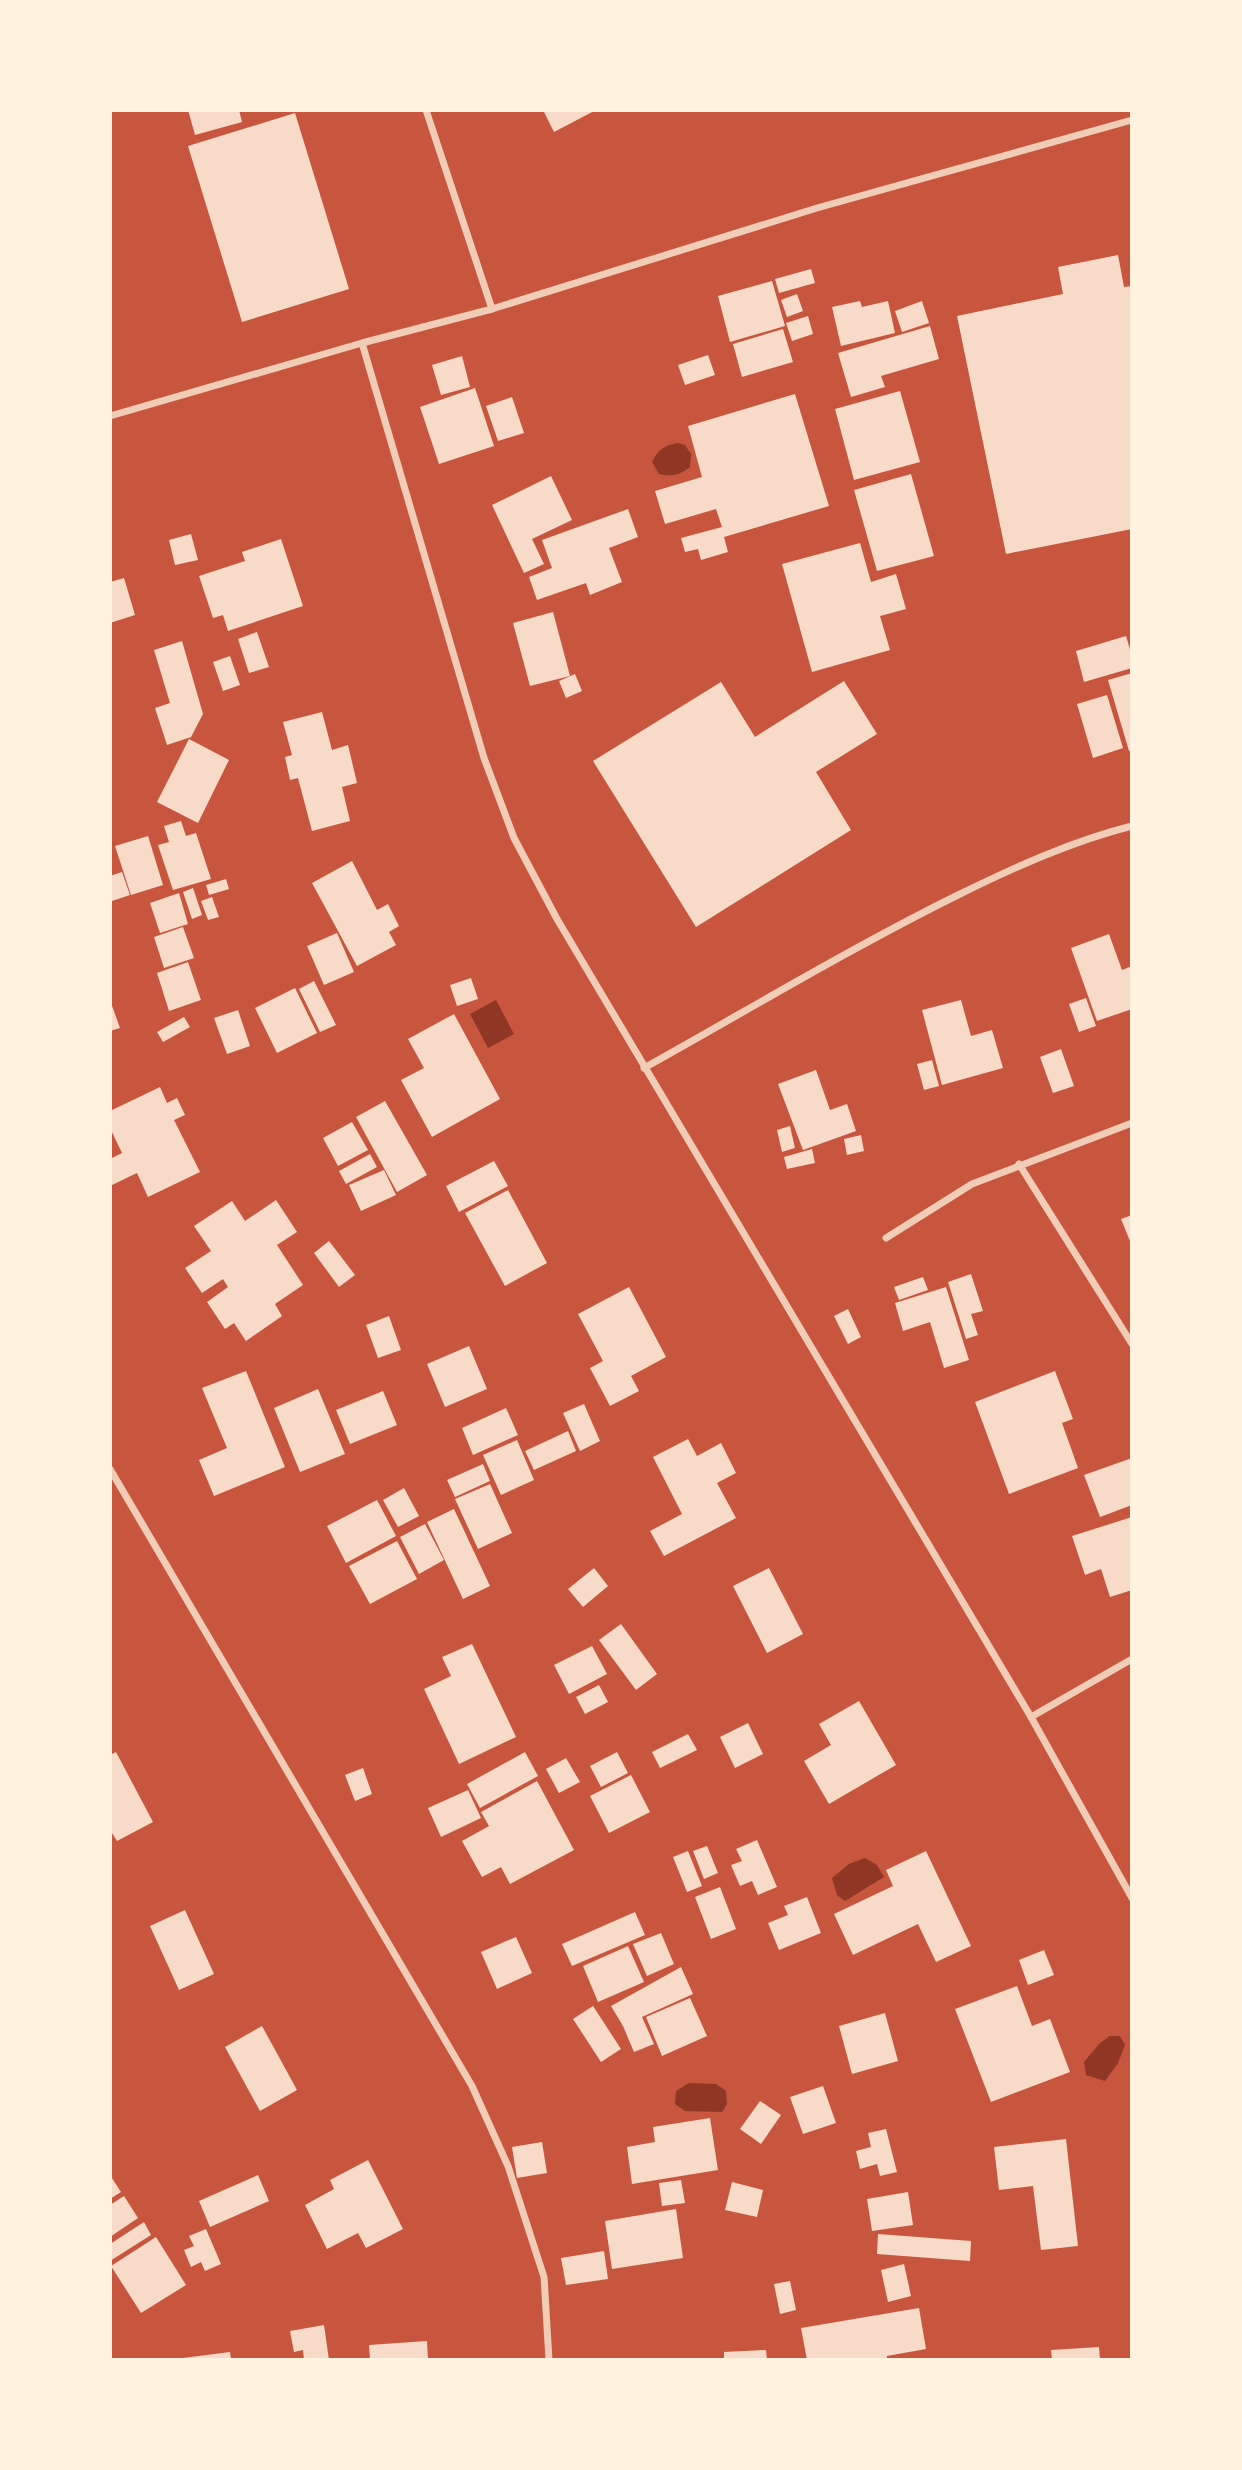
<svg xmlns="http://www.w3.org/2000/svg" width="1242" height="2470" viewBox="0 0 1242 2470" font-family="Lato,sans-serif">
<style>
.water{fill:#8f3625}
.building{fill:#f7dbc8}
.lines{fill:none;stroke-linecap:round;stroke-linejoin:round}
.minor{stroke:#f1ccb7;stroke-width:7}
</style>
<rect width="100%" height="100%" fill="#c8553d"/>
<g class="water">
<path d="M 678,443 L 685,445 L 691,454 L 690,467 C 680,475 672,477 659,474 L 652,462 C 658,450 664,445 678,443 Z"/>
<polygon points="496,1000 514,1034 488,1048 470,1014"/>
<polygon points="865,1858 877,1865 884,1877 845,1901 837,1895 832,1878 849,1864"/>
<polygon points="1110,2036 1120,2036 1125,2045 1118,2063 1105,2081 1086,2075 1084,2062 1100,2043"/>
<polygon points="689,2083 716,2084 726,2091 727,2104 722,2112 685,2111 675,2104 676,2091"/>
</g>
<g class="building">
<polygon points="188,110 239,110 242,122 195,135"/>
<polygon points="543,110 596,110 554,132"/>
<polygon points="295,113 349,289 242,322 188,146"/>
<polygon points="1118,255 1124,287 1132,286 1132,529 1006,554 957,316 1063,294 1058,267"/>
<polygon points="811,269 815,283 779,293 775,279"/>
<polygon points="772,281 785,326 730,342 718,296"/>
<polygon points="797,294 803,311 787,317 781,300"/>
<polygon points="860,301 862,307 888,301 895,333 841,346 832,307"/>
<polygon points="922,301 929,323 902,332 895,311"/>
<polygon points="808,316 813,334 792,341 786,323"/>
<polygon points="930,326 939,359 881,376 885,387 851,397 838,353"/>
<polygon points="783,329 793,362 742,377 733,344"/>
<polygon points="708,355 715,375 685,385 678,365"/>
<polygon points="462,356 470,387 441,395 432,365"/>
<polygon points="475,388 494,446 439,464 420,407"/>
<polygon points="900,391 920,462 854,480 835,409"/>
<polygon points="795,394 829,506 724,537 728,552 701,560 698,549 685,552 681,538 722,527 716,509 665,524 655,491 702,477 688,426"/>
<polygon points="512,397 524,433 498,441 486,406"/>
<polygon points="911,474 934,556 877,571 854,490"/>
<polygon points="551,476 572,520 532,539 544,564 524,573 492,505"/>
<polygon points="628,509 638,537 609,548 622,582 590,595 586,583 537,600 529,577 552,568 542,540"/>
<polygon points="191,534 198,560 175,565 169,540"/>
<polygon points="281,539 303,606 228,631 223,615 213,618 199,576 245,561 242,552"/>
<polygon points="860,543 871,582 896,574 906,609 880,616 890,650 812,672 782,564"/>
<polygon points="124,578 135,615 110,623 110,582"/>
<polygon points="553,612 570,676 530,686 513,623"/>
<polygon points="257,632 269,667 249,673 238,639"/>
<polygon points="1126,636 1132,656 1132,668 1084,682 1076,651"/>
<polygon points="182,641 203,714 191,737 167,745 155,708 170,703 154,650"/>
<polygon points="230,656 240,685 223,691 213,662"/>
<polygon points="1132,673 1132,750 1129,751 1108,680"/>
<polygon points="575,674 582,691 566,698 559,681"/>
<polygon points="844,681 877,734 816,772 851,830 696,927 593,761 721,682 755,737"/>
<polygon points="1107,695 1123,748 1093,758 1077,704"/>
<polygon points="322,712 332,750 348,745 357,783 342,787 350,821 312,831 298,778 290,780 285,757 292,755 283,722"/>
<polygon points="189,739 229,760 198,823 157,802"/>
<polygon points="181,821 186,836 196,833 211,879 173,890 158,845 169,842 164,826"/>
<polygon points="148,836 163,885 131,895 115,846"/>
<polygon points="352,861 377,910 388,904 399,926 389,932 396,945 357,966 312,883"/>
<polygon points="122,872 130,895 112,901 110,876"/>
<polygon points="226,879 229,889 209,895 206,885"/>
<polygon points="193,888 202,915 192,919 183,892"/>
<polygon points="179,893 188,924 160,933 150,903"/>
<polygon points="212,897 219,917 208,920 201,901"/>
<polygon points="183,927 194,958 164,968 154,937"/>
<polygon points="337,933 354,972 324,985 307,946"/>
<polygon points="1109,934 1122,970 1132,966 1132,1009 1097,1021 1071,948"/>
<polygon points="188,962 201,1000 169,1011 157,973"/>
<polygon points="471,978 478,999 457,1006 450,985"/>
<polygon points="314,981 336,1025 320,1032 299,989"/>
<polygon points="295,988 317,1033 277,1053 255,1008"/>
<polygon points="1086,998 1096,1026 1079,1032 1069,1004"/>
<polygon points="110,1000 120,1028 110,1031"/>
<polygon points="961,1000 971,1036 992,1030 1003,1068 942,1085 922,1010"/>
<polygon points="238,1010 250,1046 227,1054 214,1018"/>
<polygon points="454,1014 500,1099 432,1137 401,1080 424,1068 408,1039"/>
<polygon points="184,1017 190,1027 163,1042 157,1032"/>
<polygon points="1061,1049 1074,1086 1053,1093 1040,1057"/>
<polygon points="932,1060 939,1086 924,1090 917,1064"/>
<polygon points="816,1070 830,1110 847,1104 856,1131 803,1150 778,1084"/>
<polygon points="160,1087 167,1103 177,1098 185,1115 174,1120 200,1172 148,1197 137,1173 110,1186 110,1159 122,1153 110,1128 110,1111"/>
<polygon points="385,1101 427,1175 397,1192 356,1117"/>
<polygon points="352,1122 368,1150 338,1166 323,1138"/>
<polygon points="790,1126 795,1148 782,1152 777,1130"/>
<polygon points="861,1135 864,1151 847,1155 844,1139"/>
<polygon points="812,1149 815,1163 787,1169 784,1157"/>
<polygon points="370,1154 377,1167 346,1184 339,1171"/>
<polygon points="494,1161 508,1186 459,1212 446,1186"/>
<polygon points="384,1170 396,1195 361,1211 349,1185"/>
<polygon points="508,1190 547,1263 505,1286 465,1213"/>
<polygon points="276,1200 297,1232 277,1245 303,1285 275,1304 282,1316 246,1341 234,1323 225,1329 207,1302 228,1287 223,1279 202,1293 185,1268 211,1251 194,1226 232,1201 245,1221"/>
<polygon points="1132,1215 1132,1246 1121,1219"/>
<polygon points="329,1241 355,1275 339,1287 314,1253"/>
<polygon points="971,1274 983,1311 971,1314 978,1335 966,1339 948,1282"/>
<polygon points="923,1277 928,1290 899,1300 894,1287"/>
<polygon points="629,1287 666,1357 631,1376 639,1391 610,1406 590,1368 603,1361 578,1314"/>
<polygon points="946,1287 969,1360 944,1368 930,1322 903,1331 895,1303"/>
<polygon points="848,1309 861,1337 848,1344 834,1316"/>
<polygon points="389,1316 401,1350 378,1358 366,1325"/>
<polygon points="469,1346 487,1389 445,1407 427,1364"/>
<polygon points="246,1371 285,1467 214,1496 199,1460 227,1448 202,1388"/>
<polygon points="1055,1371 1073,1419 1062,1423 1078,1468 1009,1494 975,1402"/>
<polygon points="318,1389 345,1454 300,1472 274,1408"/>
<polygon points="383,1391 397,1425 350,1444 336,1410"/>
<polygon points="584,1404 600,1441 580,1451 563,1413"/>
<polygon points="506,1408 518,1435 473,1455 462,1428"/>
<polygon points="568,1431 576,1451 534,1470 525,1451"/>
<polygon points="688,1439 697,1456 721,1443 736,1473 717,1483 736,1518 664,1556 650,1531 682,1514 653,1457"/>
<polygon points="517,1440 534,1480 501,1495 483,1455"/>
<polygon points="1132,1458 1132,1505 1100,1517 1084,1475"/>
<polygon points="483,1464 490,1481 455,1497 447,1480"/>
<polygon points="490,1484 512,1533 478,1549 455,1499"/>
<polygon points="404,1488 419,1516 398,1527 383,1500"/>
<polygon points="377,1500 396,1536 346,1563 327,1526"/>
<polygon points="454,1509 490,1586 463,1599 427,1522"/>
<polygon points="1132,1517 1132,1590 1110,1597 1101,1569 1085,1575 1072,1536"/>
<polygon points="425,1524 444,1560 419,1574 400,1537"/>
<polygon points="397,1541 417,1579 370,1604 349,1566"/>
<polygon points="594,1568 608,1586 583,1607 568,1589"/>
<polygon points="769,1568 803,1634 767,1653 733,1586"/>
<polygon points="621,1624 657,1674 636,1690 599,1640"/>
<polygon points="472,1644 516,1737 459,1764 424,1689 451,1676 442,1657"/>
<polygon points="592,1646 607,1674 569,1694 554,1665"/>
<polygon points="599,1685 608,1702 585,1714 576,1697"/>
<polygon points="859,1701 896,1765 829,1804 804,1761 831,1745 819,1724"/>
<polygon points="748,1723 763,1754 735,1768 720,1737"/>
<polygon points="688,1734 697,1750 660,1768 652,1752"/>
<polygon points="116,1752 153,1822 117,1841 110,1830 110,1755"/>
<polygon points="525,1752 538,1776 480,1808 467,1784"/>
<polygon points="617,1752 628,1773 601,1787 590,1766"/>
<polygon points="566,1758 580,1782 559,1793 546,1769"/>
<polygon points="363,1768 372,1794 355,1801 345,1775"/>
<polygon points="631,1775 650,1812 609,1833 590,1796"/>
<polygon points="537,1781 574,1850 510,1884 501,1867 482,1877 462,1841 489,1826 481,1812"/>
<polygon points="468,1790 481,1818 441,1837 428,1808"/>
<polygon points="757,1840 777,1887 758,1895 752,1881 740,1886 731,1865 742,1861 736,1849"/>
<polygon points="707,1846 718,1873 704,1879 693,1851"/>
<polygon points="688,1851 702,1886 687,1892 673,1857"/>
<polygon points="926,1851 971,1946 936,1962 918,1924 853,1955 834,1914 893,1886 886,1870"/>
<polygon points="720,1887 736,1929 711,1939 695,1897"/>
<polygon points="807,1897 821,1933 779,1950 768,1923 788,1915 784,1906"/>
<polygon points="185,1910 214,1974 179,1990 150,1926"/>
<polygon points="635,1912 645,1935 572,1966 562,1944"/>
<polygon points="661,1933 674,1964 647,1976 633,1944"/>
<polygon points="516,1937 532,1973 497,1989 481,1952"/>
<polygon points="628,1946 644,1982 598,2002 583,1966"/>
<polygon points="1044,1950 1054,1975 1028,1985 1019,1960"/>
<polygon points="681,1967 693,1994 642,2017 654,2044 634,2052 623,2026 611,2006"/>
<polygon points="1017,1986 1032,2026 1050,2019 1070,2072 991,2102 955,2009"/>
<polygon points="690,1998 707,2036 662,2056 646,2017"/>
<polygon points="593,2006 621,2049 601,2062 573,2019"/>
<polygon points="885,2013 898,2061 852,2074 839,2026"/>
<polygon points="262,2026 297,2090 260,2111 225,2047"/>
<polygon points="823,2086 836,2123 803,2134 790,2097"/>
<polygon points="760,2101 781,2115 761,2144 740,2129"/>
<polygon points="710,2118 718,2170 632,2184 627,2147 655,2142 653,2127"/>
<polygon points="886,2129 897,2172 880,2176 877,2164 860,2169 856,2151 871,2147 868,2133"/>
<polygon points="1066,2139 1078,2246 1041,2250 1033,2186 999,2190 994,2147"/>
<polygon points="542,2142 547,2173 517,2178 512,2147"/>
<polygon points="368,2160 403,2229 366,2248 358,2233 327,2249 305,2205 334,2189 330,2180"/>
<polygon points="110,2175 121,2192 110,2199"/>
<polygon points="258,2175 269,2201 210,2227 199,2201"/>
<polygon points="681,2180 685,2203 662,2206 659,2183"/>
<polygon points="732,2182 763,2190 757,2217 725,2210"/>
<polygon points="908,2192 913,2225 872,2231 867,2199"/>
<polygon points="124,2196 138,2218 110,2237 110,2205"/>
<polygon points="676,2209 683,2258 612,2269 605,2221"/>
<polygon points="144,2222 151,2235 110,2261 110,2244"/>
<polygon points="206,2229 221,2264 205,2271 201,2262 191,2267 184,2250 194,2246 189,2236"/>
<polygon points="878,2234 971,2241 970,2261 877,2254"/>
<polygon points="156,2237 186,2285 141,2313 111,2266"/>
<polygon points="604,2251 608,2279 566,2285 561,2258"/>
<polygon points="904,2264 911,2296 888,2302 881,2270"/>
<polygon points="790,2281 796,2310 780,2314 774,2284"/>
<polygon points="919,2308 926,2349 887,2356 887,2360 807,2360 801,2328"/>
<polygon points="324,2325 329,2360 304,2360 303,2350 294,2352 290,2331"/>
<polygon points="427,2341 428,2360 370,2360 369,2345"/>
<polygon points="1099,2347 1100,2360 1052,2360 1051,2350"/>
<polygon points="766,2350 767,2360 724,2360 724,2352"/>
<polygon points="230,2352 231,2360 183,2360 183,2358"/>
</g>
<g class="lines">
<g class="minor">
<polyline points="426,110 492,309"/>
<polyline points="362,343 484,758 514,838 557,919 1031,1717 1132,1898"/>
<polyline points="110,416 362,343 492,309 817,208 1132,120"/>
<path d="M 644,1068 C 748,1010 851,948 958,895 C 1013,868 1072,841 1132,826"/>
<polyline points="1019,1164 1132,1344"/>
<polyline points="886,1238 972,1184 1132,1123"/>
<polyline points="110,1469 472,2086 508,2166 544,2277 549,2360"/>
<polyline points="1031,1717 1132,1659"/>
</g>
</g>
<rect width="1242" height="2470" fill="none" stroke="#fff3e0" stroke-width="224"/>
</svg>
